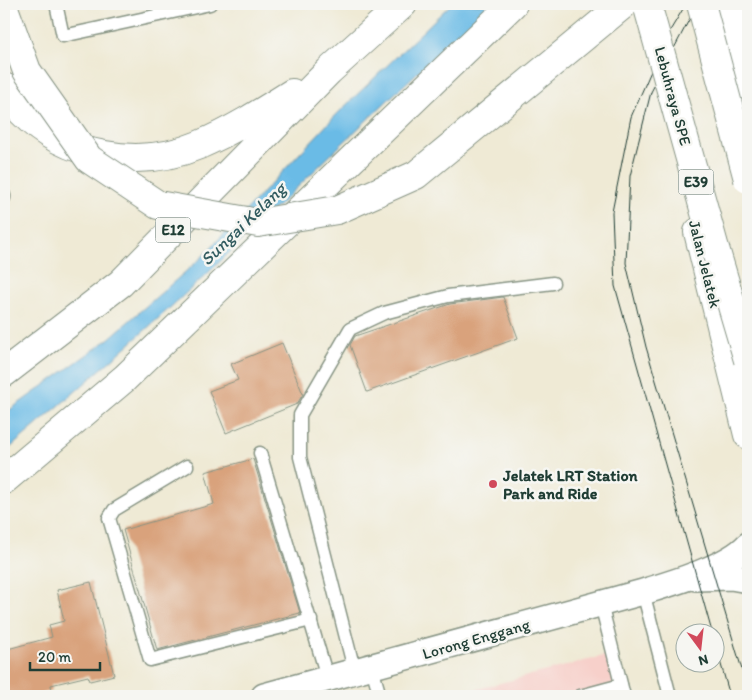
<svg xmlns="http://www.w3.org/2000/svg" width="752" height="700" viewBox="0 0 752 700" font-family="Itim,sans-serif">
<style>
.built{fill:#f7d0ca}
.water{fill:#6bbbe6;stroke:#457c8d}
.building{fill:#d9a27c}
.lines{fill:none;stroke-linecap:round;stroke-linejoin:round}
.lane-casing{stroke:#879484;stroke-width:15}
.street-casing{stroke:#879484;stroke-width:28}
.primary-casing{stroke:#879484;stroke-width:30}
.highway-casing{stroke:#879484;stroke-width:30}
.lane{stroke:#fff;stroke-width:12}
.street{stroke:#fff;stroke-width:25}
.primary{stroke:#fff;stroke-width:28}
.highway{stroke:#fff;stroke-width:28}
.tram{stroke:#1f3d34;stroke-width:1}
.highway-bridge-casing{stroke:#879484;stroke-width:30;stroke-linecap:butt}
.highway-bridge{stroke:#fff;stroke-width:28}
.poi-dot{fill:#d1495b;stroke:#f6f6f2;stroke-width:2}
.labels{text-anchor:middle;dominant-baseline:central;stroke-width:5;stroke-linejoin:round;paint-order:stroke}
.shield{fill:#f6f6f2;stroke:#60746d;stroke-width:1}
.shield-label{font-size:15px;font-weight:bold;fill:#1f3d34}
.street-label{font-size:16px;fill:#1f3d34;stroke:#f6f6f2}
.poi-label{font-size:16px;font-weight:bold;fill:#1f3d34;stroke:#f6f6f2;text-anchor:start}
.water-label{font-size:18px;font-style:italic;fill:#325c60;stroke:#f6f6f2}
</style>
<rect width="100%" height="100%" fill="#f6f6f2"/>
<filter id="ink" filterUnits="userSpaceOnUse"><feTurbulence type="fractalNoise" baseFrequency=".02" numOctaves="2"/><feDisplacementMap in="SourceGraphic" scale="10" xChannelSelector="R" yChannelSelector="G"/><feConvolveMatrix kernelMatrix="1 2 1 2 8 2 1 2 1" color-interpolation-filters="sRGB"/></filter>
<filter id="wash" filterUnits="userSpaceOnUse"><feTurbulence type="fractalNoise" baseFrequency=".0096" numOctaves="4" result="noise"/><feDisplacementMap in="SourceGraphic" scale="20" xChannelSelector="R" yChannelSelector="G"/><feGaussianBlur stdDeviation="1.12" result="paint"/><feColorMatrix in="noise" values="0 0 0 0 0 0 0 0 0 0 0 0 0 0 0 0 0 1.4 0 .05"/><feComposite in="paint" operator="in"/></filter>
<g filter="url(#wash)">
<rect width="100%" height="100%" fill="#efead5"/>
<polygon class="built" points="607,655 618,696 451,696"/>
<path class="water" d="M 451,4 L 495,4 C 395,88 304,183 208,273 C 141,335 73,394 4,453 L 4,414 L 106,341 L 200,259 L 338,113 Z"/>
<g id="blocks">
<g class="building">
<polygon points="503,297 518,338 367,392 350,345 355,336 450,304"/>
<polygon points="282,343 303,394 297,404 226,433 209,391 238,380 231,364"/>
<polygon points="253,459 300,613 157,650 123,530 214,504 205,472"/>
<polygon points="91,582 114,675 90,681 88,676 51,685 52,691 31,696 4,696 4,650 52,637 49,625 64,621 57,590"/>
</g>
</g>
</g>
<g filter="url(#ink)">
<use href="#blocks" fill-opacity="0" stroke="#879484" stroke-width="1"/>
<g class="lines">
<defs>
<g id="lane">
<polyline points="56,4 63,36 210,4"/>
<polyline points="4,195 4,198"/>
<polyline points="260,453 328,680"/>
<polyline points="187,466 114,510 109,518 150,660 311,620"/>
<polyline points="643,592 670,696"/>
<polyline points="601,604 624,696"/>
<polyline points="372,668 380,696"/>
<polyline points="355,673 300,457 300,415 350,329 384,313 448,296 553,283"/>
<polyline points="580,696 621,685"/>
</g>
<g id="street">
<polyline points="696,578 731,577 748,580"/>
<path d="M 264,696 L 643,592 C 672,583 728,567 748,545"/>
</g>
<polyline id="primary" points="698,232 748,435"/>
<g id="highway">
<polyline points="724,4 727,55"/>
<path d="M 4,87 C 9,95 15,105 22,112 C 66,158 140,170 199,145 C 232,131 262,112 292,93"/>
<polyline points="744,124 738,100 740,32 748,14"/>
<polyline points="4,373 121,283 329,71 403,4"/>
<polyline points="4,480 125,378 513,4"/>
</g>
</defs>
<use href="#lane" class="lane-casing"/>
<use href="#street" class="street-casing"/>
<use href="#primary" class="primary-casing"/>
<use href="#highway" class="highway-casing"/>
<use href="#lane" class="lane"/>
<use href="#street" class="street"/>
<use href="#primary" class="primary"/>
<use href="#highway" class="highway"/>
<g class="tram">
<polyline points="686,4 665,39 631,117 612,212 615,286 712,632"/>
<polyline points="703,4 690,18 651,92 630,176 626,263 646,347 748,690"/>
<polyline points="714,640 730,696"/>
</g>
<defs>
<g id="highway-bridge">
<polyline points="647,4 714,245 748,360"/>
<polyline points="701,4 748,179"/>
<polyline points="4,8 27,71 89,159 158,205 258,223 337,210 416,175 624,4"/>
</g>
</defs>
<use href="#highway-bridge" class="highway-bridge-casing"/>
<use href="#highway-bridge" class="highway-bridge"/>
</g>
</g>
<circle class="poi-dot" cx="493" cy="484" r="5"/>
<g class="labels">
<g class="shield">
<rect x="678.5" y="169.5" width="35" height="25" rx="4"/>
<rect x="155.5" y="217.5" width="35" height="25" rx="4"/>
</g>
<g class="shield-label">
<text x="696" y="182">E39</text>
<text x="173" y="230">E12</text>
</g>
<g class="street-label">
<text transform="translate(673 96) rotate(75)">Lebuhraya SPE</text>
<text transform="translate(705 264) rotate(76)">Jalan Jelatek</text>
<text transform="translate(476 639) rotate(-16)">Lorong Enggang</text>
</g>
<g class="poi-label">
<text x="503" y="475">Jelatek LRT Station<tspan x="503" dy="18">Park and Ride</tspan></text>
</g>
<g class="water-label">
<text transform="translate(243 224) rotate(-44)">Sungai Kelang</text>
</g>
</g>
<rect width="752" height="700" fill="none" stroke="#f6f6f2" stroke-width="20"/>
<g transform="translate(700 648) rotate(165)"><circle r="24" fill="#f6f6f2" stroke="#a0aca6"/>
<path d="M0-4L9 19L0 12L-9 19Z" fill="#d1495b"/>
<text y="-8" font-size="14" font-weight="bold" text-anchor="middle" fill="#1f3d34">N</text>
</g>
<path d="M30 662v8h70v-8" fill="none" stroke="#1f3d34" stroke-width="2.5"/>
<text x="38" y="662" font-size="15" fill="#1f3d34" stroke="#f6f6f2" stroke-width="4" paint-order="stroke">20 m</text>
</svg>
